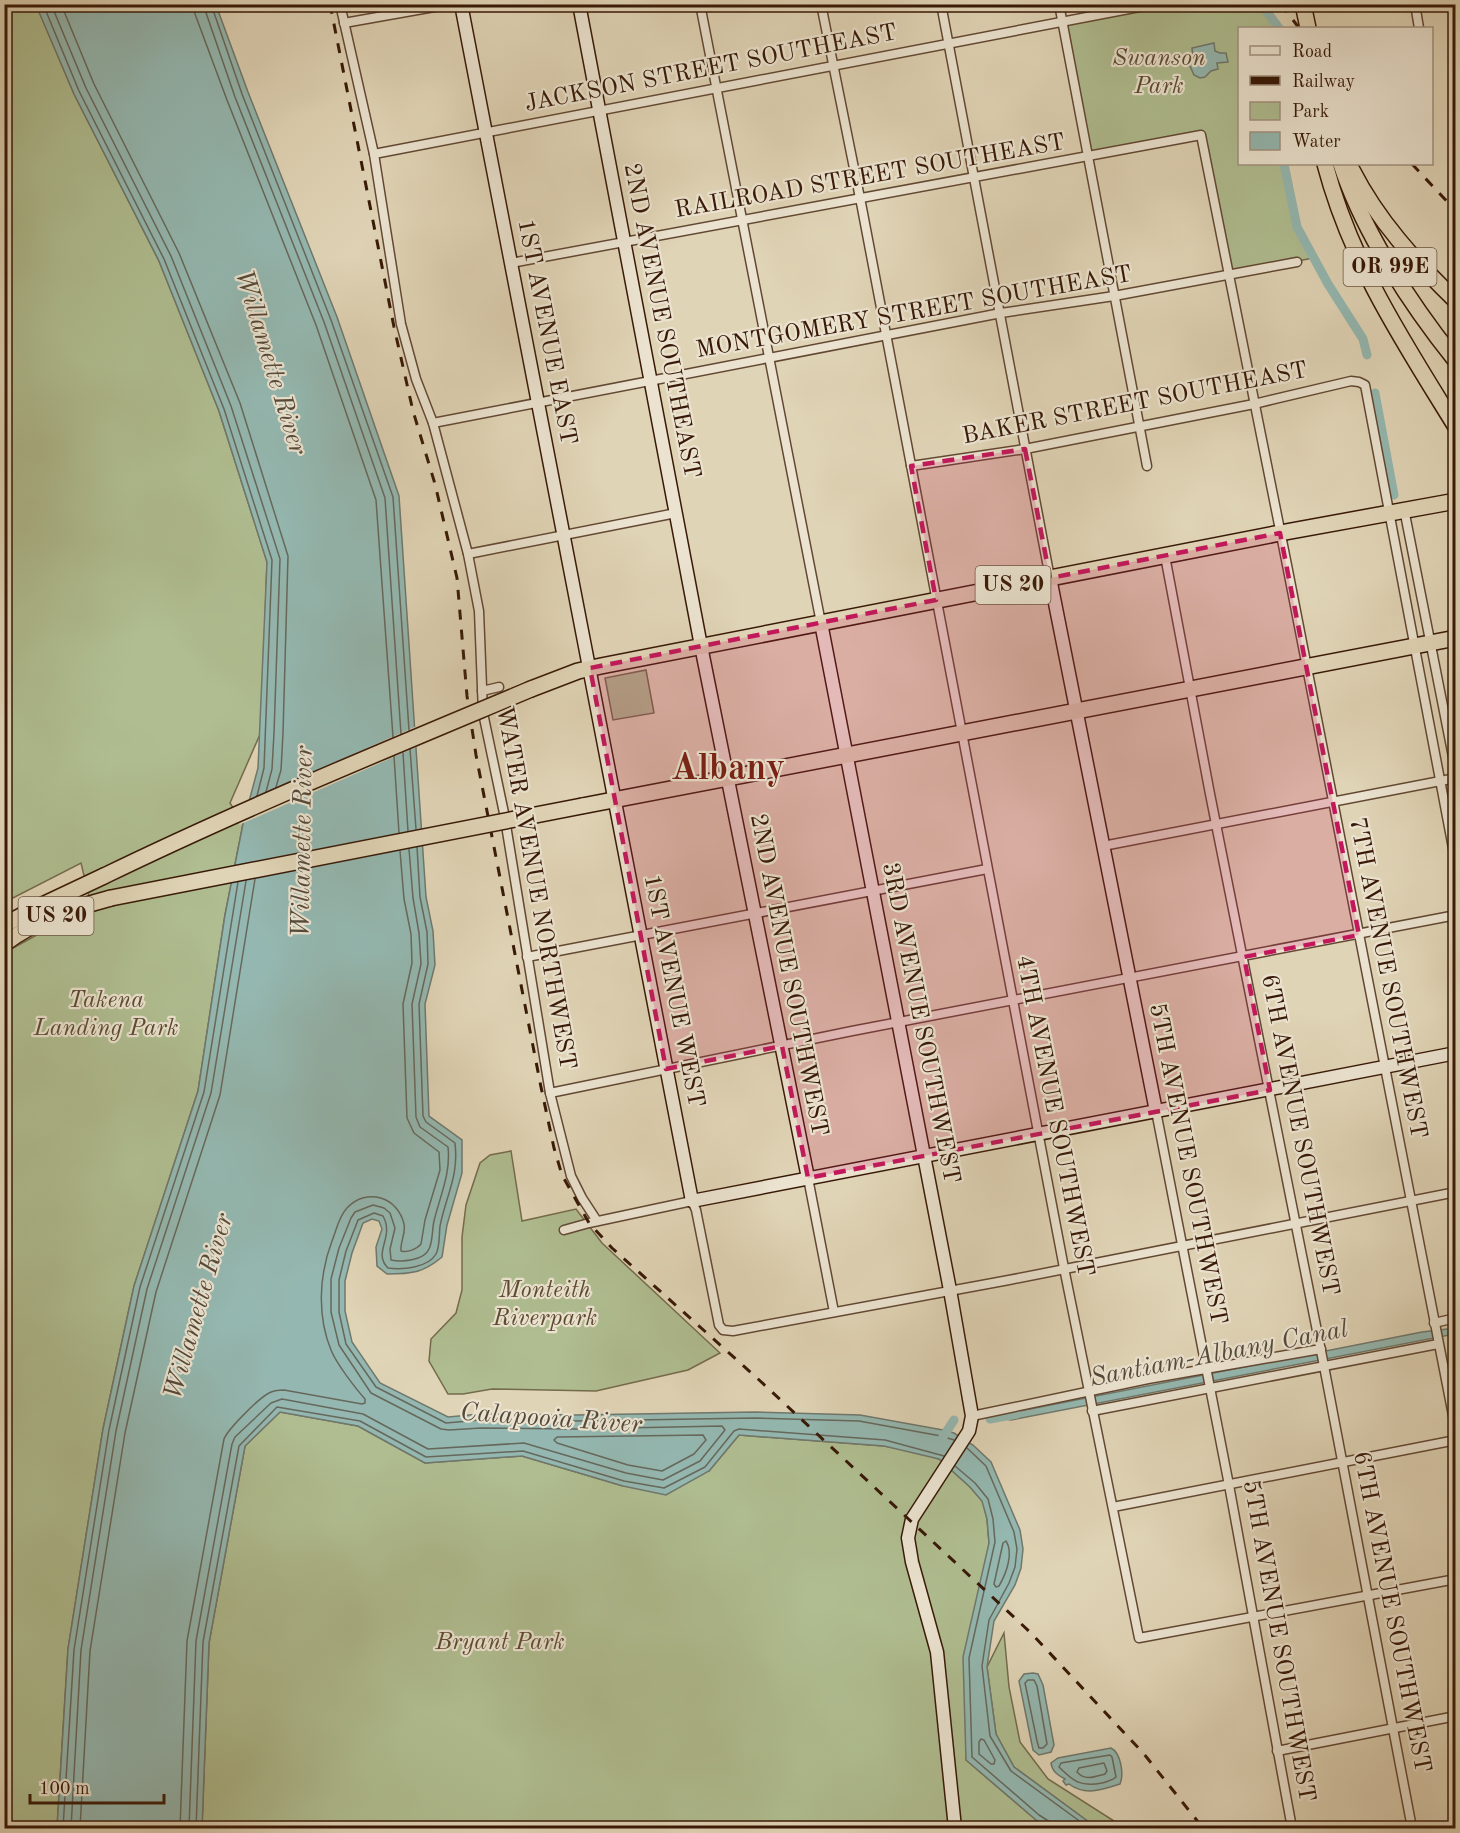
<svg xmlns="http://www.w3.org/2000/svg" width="1460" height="1833" viewBox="0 0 1460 1833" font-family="'Old Standard TT',serif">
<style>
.green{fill:#afbd90;stroke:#746b4c;stroke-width:1.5}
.water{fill:#94b8b1;stroke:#6f786d;stroke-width:1.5}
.pier{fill:#e0d4b6}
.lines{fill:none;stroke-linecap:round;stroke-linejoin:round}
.shore{stroke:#66685c;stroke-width:1.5}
.canal{stroke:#94b8b1;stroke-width:9}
.street-casing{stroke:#624833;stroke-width:11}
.secondary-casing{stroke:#381907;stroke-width:15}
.highway-casing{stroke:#381907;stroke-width:18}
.street{stroke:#ebe3d0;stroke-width:8}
.secondary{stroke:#ebe3d0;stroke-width:12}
.highway{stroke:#e0d4b6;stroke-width:15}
.rail{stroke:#381907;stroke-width:3;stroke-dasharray:10 10;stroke-linecap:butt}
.highway-bridge-casing{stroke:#381907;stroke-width:18;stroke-linecap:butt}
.highway-bridge{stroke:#e0d4b6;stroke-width:15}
.marked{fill:#c2185b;fill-opacity:0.2;stroke:#c2185b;stroke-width:4.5;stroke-dasharray:12 8;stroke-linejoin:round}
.labels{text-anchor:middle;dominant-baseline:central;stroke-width:4.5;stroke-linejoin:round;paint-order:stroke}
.shield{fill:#ebe3d0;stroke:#6e5643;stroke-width:1.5}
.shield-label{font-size:22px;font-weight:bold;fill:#381907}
.park-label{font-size:24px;font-style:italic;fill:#5c4a30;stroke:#ebe3d0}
.street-label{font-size:24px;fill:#381907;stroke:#ebe3d0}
.water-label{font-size:26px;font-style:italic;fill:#54493a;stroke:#ebe3d0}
.town-label{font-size:36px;font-weight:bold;fill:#7a1f14;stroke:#ebe3d0}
</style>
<rect width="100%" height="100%" fill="#e0d4b6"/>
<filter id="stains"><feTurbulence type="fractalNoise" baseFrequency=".00333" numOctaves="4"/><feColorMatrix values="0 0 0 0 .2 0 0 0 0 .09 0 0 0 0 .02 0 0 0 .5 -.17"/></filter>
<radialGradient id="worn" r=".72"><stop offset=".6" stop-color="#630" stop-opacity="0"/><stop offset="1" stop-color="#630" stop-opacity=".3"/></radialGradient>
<g class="green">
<polygon points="36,4 74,94 159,261 219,411 267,562 261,732 230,803 243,824 225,915 198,1091 134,1286 103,1429 68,1649 57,1828 5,1828 4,953 91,905 81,863 5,902 4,5"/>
<polygon points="1261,4 1279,28 1240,28 1240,164 1284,164 1297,227 1313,258 1230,275 1201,135 1086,157 1062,23 1150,5"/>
<polygon points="646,670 654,713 613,720 605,678"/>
<polygon points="511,1151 522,1221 576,1209 602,1243 720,1353 688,1370 596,1391 492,1389 463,1394 448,1394 429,1361 431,1339 456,1313 462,1290 462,1237 466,1205 480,1163 490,1155"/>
<polygon points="280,1412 358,1426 425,1463 522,1456 623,1486 709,1471 739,1435 884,1446 914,1451 939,1459 970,1487 983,1502 987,1519 989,1543 966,1760 1036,1820 1050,1828 202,1828 209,1643 245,1446"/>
<polygon points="1004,1633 1009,1687 1020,1742 1048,1779 1125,1828 1097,1828 1014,1767 996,1734 987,1667"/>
</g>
<g class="water">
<path d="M 36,5 L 216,5 L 248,92 L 337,317 L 399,496 L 426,897 L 433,931 L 435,965 L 425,1004 L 429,1116 L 462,1140 L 462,1173 L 447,1225 L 442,1257 C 423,1273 411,1274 387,1274 L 377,1266 L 376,1247 L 382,1229 L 379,1221 L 372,1219 L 363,1223 L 352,1253 L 345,1281 L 345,1311 L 352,1342 L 380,1383 L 448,1417 L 480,1414 L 575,1415 L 755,1412 L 860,1415 L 943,1430 L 954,1433 L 973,1445 L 991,1462 L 1020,1530 L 1023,1549 L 1021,1568 L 1015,1585 L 994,1621 L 987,1667 L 996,1734 L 1014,1767 L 1097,1828 L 1050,1828 L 1036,1820 L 966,1760 L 963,1657 L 989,1543 L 987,1519 L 982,1501 L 970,1487 L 939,1459 L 884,1446 L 739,1435 L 709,1471 L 666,1495 L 623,1486 L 522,1456 L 425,1463 L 358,1426 L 280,1412 L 245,1446 L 209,1643 L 202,1828 L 57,1828 L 68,1649 L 103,1429 L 134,1286 L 198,1091 L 225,915 L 243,824 L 258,768 L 267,562 L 219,411 L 159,261 L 74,94 Z"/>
<polygon points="1214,43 1215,51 1220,53 1226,53 1228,62 1217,63 1218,69 1211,71 1205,77 1200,78 1194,75 1189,64 1193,56 1192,48"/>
<polygon points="1455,1328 1455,1334 1011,1420 1006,1419 1005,1414 1422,1332"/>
<polygon points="1033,1673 1038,1674 1043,1685 1054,1745 1051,1752 1039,1755 1033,1750 1019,1681 1024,1674"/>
<path d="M 1111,1748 C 1121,1753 1124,1774 1120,1784 C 1102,1790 1085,1796 1069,1784 L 1066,1785 L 1063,1781 L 1065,1779 C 1057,1775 1052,1771 1051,1763 L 1058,1758 Z"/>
</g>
<polygon class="pier" points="417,726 419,746 239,825 246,801"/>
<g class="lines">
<g class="shore">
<polyline points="43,4 79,91 164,259 224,409 272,560 264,768 257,796"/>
<polyline points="51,4 86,88 171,256 231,406 280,559 274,733 272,769 266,792"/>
<polyline points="61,4 94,84 179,253 240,403 288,556 283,733 281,770 276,787"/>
<polyline points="194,4 195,14 227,100 316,325 376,500 393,737"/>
<polyline points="203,4 235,97 324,322 385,498 401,734"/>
<polyline points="211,4 242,94 331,320 393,497 409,730"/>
<polyline points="410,749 416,829"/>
<polyline points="403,753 408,831"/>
<polyline points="394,756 399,833"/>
<path d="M 417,847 L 420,897 L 427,932 L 428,964 L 419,1004 L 423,1116 L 426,1122 L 455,1143 C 459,1177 446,1195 440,1226 C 439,1234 440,1247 436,1254 C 428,1268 402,1270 388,1268 C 372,1252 395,1238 383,1216 L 374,1213 L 358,1220 L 346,1251 L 339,1280 L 339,1312 L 346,1344 L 376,1387 L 446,1423 L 480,1420 L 575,1421 L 755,1418 L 859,1421 L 941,1436 L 954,1440"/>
<polygon points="703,1435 706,1440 694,1454 662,1471 628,1465 557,1443 554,1440 557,1437"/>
<polyline points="967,1448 986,1466 1014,1532 1017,1549 1015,1567 1009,1583 989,1620 982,1666 990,1736 1011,1771 1089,1828"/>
<polyline points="955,1466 975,1483 988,1499 993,1519 995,1542 969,1658 972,1757 1039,1815 1050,1822 1052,1828"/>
<path d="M 1006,1541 C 1014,1553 1006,1574 999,1586 L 996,1587 L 994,1584 L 1003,1543 Z"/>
<polygon points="1028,1680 1034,1680 1037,1686 1047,1744 1043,1748 1039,1748 1037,1741 1025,1683"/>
<polygon points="981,1739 984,1740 995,1760 994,1764 991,1764 979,1754 979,1742"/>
<path d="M 1110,1755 L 1112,1757 L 1116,1777 C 1112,1781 1108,1781 1102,1783 C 1081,1787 1074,1782 1059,1767 L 1061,1763 Z"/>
<path d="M 1104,1763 L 1107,1771 L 1105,1774 C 1094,1777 1085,1781 1077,1772 L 1079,1768 Z"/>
<polyline points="63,1828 74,1650 109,1430 140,1287 204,1092 238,882"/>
<polyline points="71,1828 81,1650 116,1431 147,1289 211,1093 246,881"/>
<polyline points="80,1828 90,1651 125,1433 156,1292 220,1095 255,879"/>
<path d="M 180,1828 L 187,1641 L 224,1439 C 228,1429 259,1398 269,1393 C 274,1390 278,1390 284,1390 L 362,1404 L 365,1403 L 365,1399 C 356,1389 336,1363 331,1350 C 317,1316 319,1275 332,1241 C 336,1231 339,1216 347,1208 C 367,1187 398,1197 404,1224 C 406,1233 400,1242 401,1251 C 407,1253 417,1249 421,1244 L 425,1220 L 440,1170 L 439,1152 L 414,1133 L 407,1118 L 403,1004 L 412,963 L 411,934 L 404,899 L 400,851"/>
<path d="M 189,1828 L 196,1641 L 232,1444 L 235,1437 L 271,1403 L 282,1399 L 363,1414 L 428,1449 L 524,1443 L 626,1473 L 663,1480 L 700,1461 L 725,1430 L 722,1426 L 575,1429 L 481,1428 L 449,1430 L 441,1429 L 371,1393 L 339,1345 L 331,1312 L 331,1279 L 339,1248 L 351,1218 L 355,1212 L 373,1205 L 384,1208 L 390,1213 L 395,1228 L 390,1249 L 391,1260 C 401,1262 424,1261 429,1249 C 433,1241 432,1229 434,1221 C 440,1196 451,1173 448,1147 L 420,1127 L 416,1117 L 412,1004 L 421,964 L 419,933 L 413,898 L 409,849"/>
<polyline points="196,1828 203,1642 239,1446 277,1407 360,1421 426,1457 523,1451 624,1481 664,1488 705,1467 734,1431 739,1429 885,1440 944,1456"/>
</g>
<g class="canal">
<polyline points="1261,4 1279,28"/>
<polyline points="1284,164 1297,227 1328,284 1363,339 1367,355"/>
<polyline points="1375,393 1394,495"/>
<polyline points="1451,792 1456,815"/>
<polyline points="990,1419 1017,1414"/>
<polyline points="941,1440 954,1420"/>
</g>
<defs>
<g id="street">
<polyline points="340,4 374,154 401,324 416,379 433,423 468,554 479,611 483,713 504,813 550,1093 571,1176 582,1198 597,1221"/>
<polyline points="700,4 821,623"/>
<polyline points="821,4 862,208 1064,1268 1139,1638 1456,1579"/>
<polyline points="941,4 1050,578"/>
<polyline points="1059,4 1147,466"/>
<polyline points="1415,4 1419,28"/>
<polyline points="344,23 451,4"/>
<polyline points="374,154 1155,4"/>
<polyline points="511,263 1201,135 1287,565 1456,1431"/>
<polyline points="433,423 1001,313 1114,296 1297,262"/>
<polyline points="911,466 1025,449 1254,404 1351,381 1359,382 1365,385 1456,864"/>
<polyline points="1404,509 1456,772"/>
<polyline points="468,554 676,513"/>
<polyline points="1165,556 1210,794 1324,1366 1412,1828"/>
<polyline points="482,691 499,687"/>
<polyline points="1103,846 1456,778"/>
<polyline points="527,957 987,869"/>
<polyline points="550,1093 852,1031 1456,915"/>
<polyline points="1156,1111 1229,1485 1292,1828"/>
<polyline points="808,1178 834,1312"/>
<polyline points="564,1230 589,1223 692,1201 696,1210 719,1325 723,1330 733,1331 1009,1280 1456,1192"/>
<polyline points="1434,1323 1456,1318"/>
<polyline points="1092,1411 1438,1344"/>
<polyline points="972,1416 1148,1379 1321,1349"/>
<polyline points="1113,1507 1456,1440"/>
<polyline points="1277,1751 1456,1716"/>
</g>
<g id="secondary">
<polyline points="461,4 692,1201 1456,1053"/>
<polyline points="579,4 701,646 808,1178"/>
<polyline points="1050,578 1156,1111"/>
<polyline points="821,623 950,1290 972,1416 969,1431 912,1519 908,1538 912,1562 937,1652 955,1828"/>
</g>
<g id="highway">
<polyline points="1303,4 1308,28"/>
<path d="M 1325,164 C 1351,263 1403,341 1456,427"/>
<path d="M 1341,164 C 1363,232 1411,305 1456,361"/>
<path d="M 1352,170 C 1378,221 1415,261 1456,301"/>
<polyline points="531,689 578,671 601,666 1280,533 1456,501"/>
<polyline points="582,806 1456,638"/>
<polyline points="4,925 32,910 104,876"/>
<path d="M 4,944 C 35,920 74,908 111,898"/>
</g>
</defs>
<use href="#street" class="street-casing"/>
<use href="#secondary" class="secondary-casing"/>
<use href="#highway" class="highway-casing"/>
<use href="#street" class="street"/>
<use href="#secondary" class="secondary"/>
<use href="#highway" class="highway"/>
<g class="rail">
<polyline points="330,4 394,327 413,411 435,484 457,578 467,696 476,755 541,1087 554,1148 562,1175 589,1223 612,1248 757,1378 1031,1633 1144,1754 1203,1828"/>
<polyline points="1281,4 1299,28"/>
<polyline points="1412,164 1456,211"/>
</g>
<defs>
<g id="highway-bridge">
<path d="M 104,876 C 244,808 388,749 531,689"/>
<polyline points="111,898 582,806"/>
</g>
</defs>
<use href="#highway-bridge" class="highway-bridge-casing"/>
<use href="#highway-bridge" class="highway-bridge"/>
</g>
<path class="marked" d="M 1025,449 L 1050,578 L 1280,533 L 1359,935 L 1244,957 L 1270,1090 L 808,1178 L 782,1046 L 666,1069 L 590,668 L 936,600 L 911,466 Z"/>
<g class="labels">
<g class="shield">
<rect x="1343.5" y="248" width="93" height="38" rx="4.5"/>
<rect x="975.5" y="566" width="75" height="38" rx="4.5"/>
<rect x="18.5" y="897" width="75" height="38" rx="4.5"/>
</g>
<g class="shield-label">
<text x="1390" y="267">OR 99E</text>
<text x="1013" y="585">US 20</text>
<text x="56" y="916">US 20</text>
</g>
<g class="park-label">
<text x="1159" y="59">Swanson<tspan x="1159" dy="28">Park</tspan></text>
<text x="106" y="1001">Takena<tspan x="106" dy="28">Landing Park</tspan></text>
<text x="545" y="1291">Monteith<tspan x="545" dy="28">Riverpark</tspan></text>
<text x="500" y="1643">Bryant Park</text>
</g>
<g class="street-label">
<text transform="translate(711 69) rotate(-11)">JACKSON STREET SOUTHEAST</text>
<text transform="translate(870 177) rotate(-10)">RAILROAD STREET SOUTHEAST</text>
<text transform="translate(914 313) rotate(-10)">MONTGOMERY STREET SOUTHEAST</text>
<text transform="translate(661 321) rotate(79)">2ND AVENUE SOUTHEAST</text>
<text transform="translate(546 332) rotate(79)">1ST AVENUE EAST</text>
<text transform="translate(1135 404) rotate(-11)">BAKER STREET SOUTHEAST</text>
<text transform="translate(535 888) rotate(80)">WATER AVENUE NORTHWEST</text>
<text transform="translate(788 975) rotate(79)">2ND AVENUE SOUTHWEST</text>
<text transform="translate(1387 978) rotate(79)">7TH AVENUE SOUTHWEST</text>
<text transform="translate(673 991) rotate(79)">1ST AVENUE WEST</text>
<text transform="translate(920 1023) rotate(79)">3RD AVENUE SOUTHWEST</text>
<text transform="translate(1054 1116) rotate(79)">4TH AVENUE SOUTHWEST</text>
<text transform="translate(1299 1135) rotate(79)">6TH AVENUE SOUTHWEST</text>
<text transform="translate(1187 1164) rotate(79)">5TH AVENUE SOUTHWEST</text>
<text transform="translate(1391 1612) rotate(79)">6TH AVENUE SOUTHWEST</text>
<text transform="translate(1278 1641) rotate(80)">5TH AVENUE SOUTHWEST</text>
</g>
<g class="water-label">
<text transform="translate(270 362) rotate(73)">Willamette River</text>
<text transform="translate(303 842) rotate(-89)">Willamette River</text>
<text transform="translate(199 1307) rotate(-74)">Willamette River</text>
<text transform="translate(1219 1354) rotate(-11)">Santiam-Albany Canal</text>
<text transform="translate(551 1419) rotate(4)">Calapooia River</text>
</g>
<g class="town-label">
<text x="728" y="770">Albany</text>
</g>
</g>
<rect width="1460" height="1833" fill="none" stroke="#e0d4b6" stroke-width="24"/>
<rect x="6" y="6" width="1448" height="1821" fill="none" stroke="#381907" stroke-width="3"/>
<rect x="12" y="12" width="1436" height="1809" fill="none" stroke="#381907" stroke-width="1.5"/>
<rect x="1238" y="27" width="195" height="138" fill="#ebe3d0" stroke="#a39280" stroke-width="1.5"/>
<rect x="1250" y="46" width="30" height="9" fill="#ebe3d0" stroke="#a39280" stroke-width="1.5"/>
<text x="1292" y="57" font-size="18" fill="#381907">Road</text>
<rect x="1250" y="76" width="30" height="9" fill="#381907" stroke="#a39280" stroke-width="1.5"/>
<text x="1292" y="87" font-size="18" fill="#381907">Railway</text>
<rect x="1250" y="102" width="30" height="18" fill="#afbd90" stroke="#a39280" stroke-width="1.5"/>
<text x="1292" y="117" font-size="18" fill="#381907">Park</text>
<rect x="1250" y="132" width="30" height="18" fill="#94b8b1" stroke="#a39280" stroke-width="1.5"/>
<text x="1292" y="147" font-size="18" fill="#381907">Water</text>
<path d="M30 1794v9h134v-9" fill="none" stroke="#381907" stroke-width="3"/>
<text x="39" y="1794" font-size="18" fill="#381907" stroke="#ebe3d0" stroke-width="4.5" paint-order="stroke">100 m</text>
<rect width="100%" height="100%" filter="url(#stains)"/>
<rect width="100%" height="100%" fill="url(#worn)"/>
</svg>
